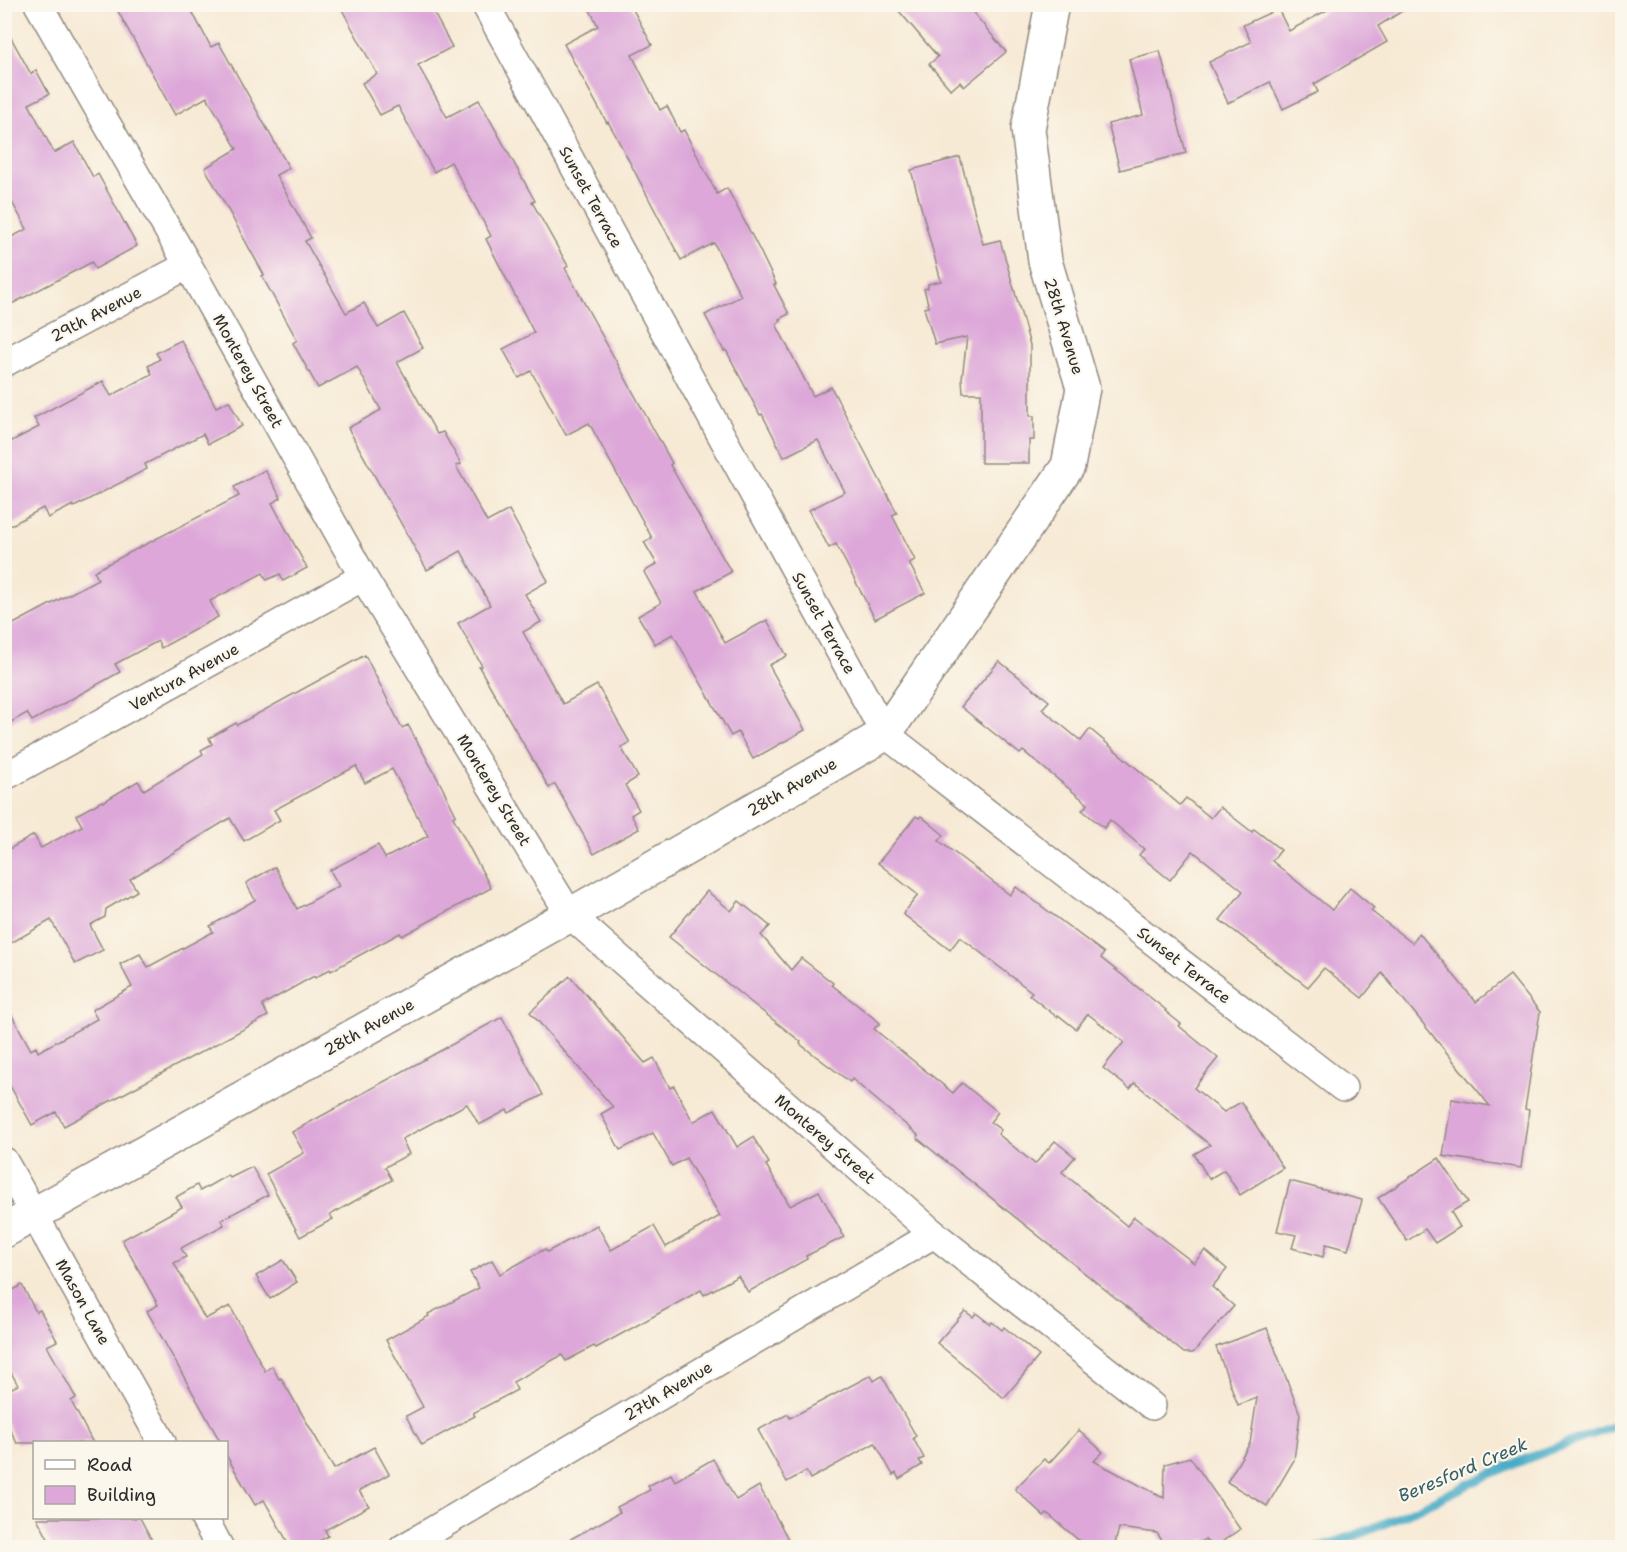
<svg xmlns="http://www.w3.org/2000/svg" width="1627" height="1552" viewBox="0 0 1627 1552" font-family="'Shantell Sans',sans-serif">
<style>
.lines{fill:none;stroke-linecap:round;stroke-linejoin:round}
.stream{stroke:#48acc7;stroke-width:9}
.building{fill:#dda8d9}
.minor-casing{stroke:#918a80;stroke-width:30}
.tertiary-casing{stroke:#918a80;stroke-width:36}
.minor{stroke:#fff;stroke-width:27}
.tertiary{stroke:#fff;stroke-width:33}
.labels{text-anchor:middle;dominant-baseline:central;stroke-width:4.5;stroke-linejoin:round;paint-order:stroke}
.street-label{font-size:16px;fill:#2b2b2b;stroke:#fbf7ec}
.water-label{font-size:18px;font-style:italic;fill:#375f69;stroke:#fbf7ec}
</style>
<rect width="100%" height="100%" fill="#fbf7ec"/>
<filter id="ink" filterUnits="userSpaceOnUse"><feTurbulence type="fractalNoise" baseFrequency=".0167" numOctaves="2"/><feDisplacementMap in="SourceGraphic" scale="12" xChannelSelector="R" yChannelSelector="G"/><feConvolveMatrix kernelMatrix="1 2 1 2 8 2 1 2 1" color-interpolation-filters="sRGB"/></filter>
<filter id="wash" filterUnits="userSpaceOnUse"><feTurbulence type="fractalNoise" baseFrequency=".008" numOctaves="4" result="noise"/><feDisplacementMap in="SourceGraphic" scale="24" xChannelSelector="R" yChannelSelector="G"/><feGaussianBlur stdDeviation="1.35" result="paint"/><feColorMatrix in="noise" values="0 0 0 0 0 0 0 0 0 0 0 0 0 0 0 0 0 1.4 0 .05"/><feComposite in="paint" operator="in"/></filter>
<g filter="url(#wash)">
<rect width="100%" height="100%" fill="#f7ead5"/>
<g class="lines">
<path class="stream" d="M 1317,1548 C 1378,1530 1433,1501 1490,1474 C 1533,1455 1579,1440 1622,1423"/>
</g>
<g id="blocks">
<g class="building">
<polygon points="114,4 188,4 211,47 219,43 289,168 276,175 311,238 305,241 346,313 364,303 378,328 404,313 423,348 397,362 437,434 443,432 461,464 456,466 487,522 509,510 548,581 525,594 541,622 523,632 563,704 597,685 630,743 621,747 638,777 625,785 639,810 631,815 639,829 594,854 555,784 549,788 479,667 482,666 458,623 490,605 461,551 427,570 348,428 381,410 357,367 318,388 293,343 297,340 262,276 264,275 205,168 237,149 207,97 175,115"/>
<polygon points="339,4 429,4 452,47 418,65 447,117 479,100 535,201 532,202 568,266 565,268 672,463 670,465 731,572 697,591 725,643 767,620 787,656 769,665 805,730 753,759 738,732 731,736 673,634 655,644 638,616 661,603 644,572 657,564 644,542 652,538 589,423 566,435 531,371 519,378 503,349 534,333 486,239 491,236 451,162 434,172 398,106 380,115 362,83 377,74"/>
<polygon points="587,4 630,4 652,45 632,55 660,110 667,106 680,132 684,130 717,194 727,188 759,249 776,284 774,285 789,314 779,319 781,321 776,324 813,396 831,387 897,513 892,515 915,560 909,563 925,593 875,619 836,544 829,548 809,510 845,492 818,440 784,457 762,414 760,415 726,350 724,351 705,315 741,296 714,243 681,260 616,136 608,122 607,123 564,44 598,26"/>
<polygon points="893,4 966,4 1006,52 964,87 960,82 951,90 929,64 938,57"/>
<polygon points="1338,4 1414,4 1378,26 1387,42 1314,84 1318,92 1283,109 1270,82 1228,103 1209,62 1251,42 1243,25 1278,9 1289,31"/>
<polygon points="4,25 31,74 36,70 49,94 29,104 54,153 74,142 93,177 98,174 137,246 95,269 92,262 4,308 4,241 27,229 4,188"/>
<polygon points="1160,51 1186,153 1120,170 1108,124 1143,115 1129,59"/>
<polygon points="960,157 983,244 1000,240 1030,345 1030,416 1034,416 1034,440 1029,440 1029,463 981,463 981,393 963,393 962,379 967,337 935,344 924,308 929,307 924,289 928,288 928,284 941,281 911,170"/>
<polygon points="181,340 216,407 229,401 242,426 208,444 203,434 145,464 147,469 74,507 73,505 48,518 43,508 4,529 4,445 39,427 34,418 103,381 111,396 152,374 148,366 160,359 156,353"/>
<polygon points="265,470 281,498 272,503 307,568 283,581 280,574 267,580 263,573 210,601 218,617 161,648 158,641 115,664 120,672 32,721 27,713 4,726 4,629 98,579 94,571 239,496 234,487"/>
<polygon points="365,655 402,728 408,725 440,783 456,815 453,817 491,888 402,936 400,933 331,971 330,969 315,978 314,976 262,1005 268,1016 64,1126 56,1112 32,1125 4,1075 4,1001 31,1050 36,1047 38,1052 97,1019 92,1010 132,987 120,964 140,954 148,967 213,932 210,926 255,900 246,883 275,867 297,909 339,886 330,870 378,845 385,858 428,836 392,769 365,783 356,766 274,810 280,820 244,841 230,818 130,879 137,891 106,909 105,917 90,925 103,950 75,964 51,920 4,947 4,852 34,835 41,848 82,826 76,815 102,801 103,802 138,781 144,790 203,754 201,750 212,744 209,738 236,723 237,725"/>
<polygon points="999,661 1049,701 1042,709 1081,741 1090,729 1180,805 1186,798 1211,818 1220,807 1252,832 1254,829 1281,850 1272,861 1332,910 1350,888 1374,908 1371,911 1412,943 1419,933 1476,1002 1510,975 1540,1012 1525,1109 1529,1110 1521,1168 1443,1156 1452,1099 1490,1106 1382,973 1362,998 1324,968 1308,987 1220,920 1243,891 1193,851 1170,880 1139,855 1144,849 1110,820 1104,828 1082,810 1088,804 1023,751 1020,754 961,707"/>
<polygon points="916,816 919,818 921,816 944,835 939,841 1010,895 1016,887 1104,953 1101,958 1166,1010 1165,1011 1181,1024 1179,1026 1218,1058 1194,1088 1224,1112 1241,1102 1283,1168 1240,1195 1224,1170 1209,1179 1194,1154 1210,1145 1135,1083 1130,1089 1103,1068 1124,1042 1088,1014 1076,1029 1058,1015 1057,1017 1029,995 1032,992 960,937 950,950 903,914 918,895 878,863"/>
<polygon points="707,891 731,911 739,901 770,926 761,935 791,970 801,958 833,983 832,985 880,1023 874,1029 953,1093 962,1083 998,1112 990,1122 1001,1130 998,1134 1035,1164 1055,1141 1075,1157 1062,1172 1127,1226 1134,1217 1194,1263 1205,1250 1227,1269 1212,1287 1234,1306 1193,1353 1184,1353 917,1138 918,1135 852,1079 850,1082 800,1044 801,1042 669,937"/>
<polygon points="570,976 645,1063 654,1058 670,1088 674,1086 693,1122 715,1109 737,1147 753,1137 769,1163 766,1165 790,1206 819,1191 844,1237 806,1256 807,1259 748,1292 738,1276 704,1295 701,1290 596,1348 594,1346 566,1361 562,1355 513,1382 517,1390 473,1413 475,1416 422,1445 406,1416 423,1407 386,1340 429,1316 428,1314 479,1288 470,1272 492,1260 500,1274 545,1249 547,1252 597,1225 611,1250 654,1226 666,1247 720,1216 686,1158 672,1166 653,1133 620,1150 601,1114 613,1107 530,1012"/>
<polygon points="502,1017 543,1095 509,1113 507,1110 479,1125 467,1104 402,1139 409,1154 385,1167 392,1180 330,1215 333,1219 300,1237 266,1174 304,1153 292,1132"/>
<polygon points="1439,1158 1468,1202 1451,1212 1460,1227 1435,1243 1425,1229 1407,1241 1378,1198"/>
<polygon points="252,1167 268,1195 221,1220 224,1225 181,1248 186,1257 174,1263 205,1319 230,1306 265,1371 272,1366 279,1379 281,1378 334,1469 374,1447 389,1474 359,1491 369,1506 325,1530 328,1536 307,1548 291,1548 264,1500 255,1505 226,1455 226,1443 221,1443 147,1311 158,1305 122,1240 182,1207 176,1197 197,1185 200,1191 228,1175 230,1178"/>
<polygon points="1290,1181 1362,1200 1348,1250 1326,1244 1323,1257 1292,1248 1296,1235 1277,1231"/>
<polygon points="283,1260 297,1282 270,1299 256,1276"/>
<polygon points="22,1285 36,1312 40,1310 57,1341 47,1346 76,1398 71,1401 93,1443 17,1443 4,1418 4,1392 18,1385 4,1360 4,1295"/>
<polygon points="965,1311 973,1317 976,1313 990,1324 992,1322 1002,1330 1004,1327 1039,1356 1004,1398 937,1343"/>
<polygon points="1267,1328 1300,1414 1294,1460 1267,1506 1227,1482 1250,1443 1257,1398 1238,1405 1216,1347"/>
<polygon points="871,1375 874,1381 882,1376 916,1436 913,1438 924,1458 919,1460 922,1465 899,1479 896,1473 893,1475 875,1443 810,1479 806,1471 787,1482 758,1430 788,1414 790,1418"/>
<polygon points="1079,1430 1103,1452 1094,1461 1164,1498 1165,1464 1190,1457 1240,1529 1213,1548 1205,1539 1192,1548 1167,1548 1157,1533 1119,1528 1114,1548 1095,1548 1082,1543 1047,1513 1044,1516 1015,1489 1044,1459 1049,1463"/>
<polygon points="713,1459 736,1500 759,1486 793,1548 554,1548 620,1512 617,1507 650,1490 648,1486 671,1474 675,1481"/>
<polygon points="37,1518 140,1518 156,1548 53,1548"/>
</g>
</g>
</g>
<g filter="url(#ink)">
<use href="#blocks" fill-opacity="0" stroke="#918a80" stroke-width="1.5"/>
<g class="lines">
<defs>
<g id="minor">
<polyline points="38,4 188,265 363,577 570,915 934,1234 1152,1406"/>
<polyline points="485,4 885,734 1343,1088"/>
<polyline points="4,363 188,265"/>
<polyline points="4,777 363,577"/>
<polyline points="4,1161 162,1442"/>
<polyline points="204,1518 220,1548"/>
<polyline points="403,1548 934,1234"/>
</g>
<polyline id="tertiary" points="4,1231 570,915 885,734 1068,466 1083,388 1045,261 1028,129 1052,4"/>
</defs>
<use href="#minor" class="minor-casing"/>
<use href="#tertiary" class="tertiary-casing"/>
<use href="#minor" class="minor"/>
<use href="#tertiary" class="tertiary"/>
</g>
</g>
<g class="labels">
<g class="street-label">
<text transform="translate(591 197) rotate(61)">Sunset Terrace</text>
<text transform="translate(96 314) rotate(-28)">29th Avenue</text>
<text transform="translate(1064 326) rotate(73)">28th Avenue</text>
<text transform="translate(248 371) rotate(61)">Monterey Street</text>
<text transform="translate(824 623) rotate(61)">Sunset Terrace</text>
<text transform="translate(184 677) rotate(-29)">Ventura Avenue</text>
<text transform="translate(792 787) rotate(-30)">28th Avenue</text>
<text transform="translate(494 790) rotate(59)">Monterey Street</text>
<text transform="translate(1184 965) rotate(38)">Sunset Terrace</text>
<text transform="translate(369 1027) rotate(-29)">28th Avenue</text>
<text transform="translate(825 1139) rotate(41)">Monterey Street</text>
<text transform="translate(83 1302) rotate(61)">Mason Lane</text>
<text transform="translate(668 1391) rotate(-31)">27th Avenue</text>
</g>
<g class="water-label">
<text transform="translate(1463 1470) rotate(-23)">Beresford Creek</text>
</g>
</g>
<rect width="1627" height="1552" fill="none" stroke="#fbf7ec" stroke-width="24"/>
<rect x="33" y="1441" width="195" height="78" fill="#fbf7ec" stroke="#a8a59f" stroke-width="1.5"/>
<rect x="45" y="1460" width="30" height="9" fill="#ffffff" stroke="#a8a59f" stroke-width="1.5"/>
<text x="87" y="1471" font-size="18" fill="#2b2b2b">Road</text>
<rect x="45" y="1486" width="30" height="18" fill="#dda8d9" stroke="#a8a59f" stroke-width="1.5"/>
<text x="87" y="1501" font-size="18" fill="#2b2b2b">Building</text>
</svg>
